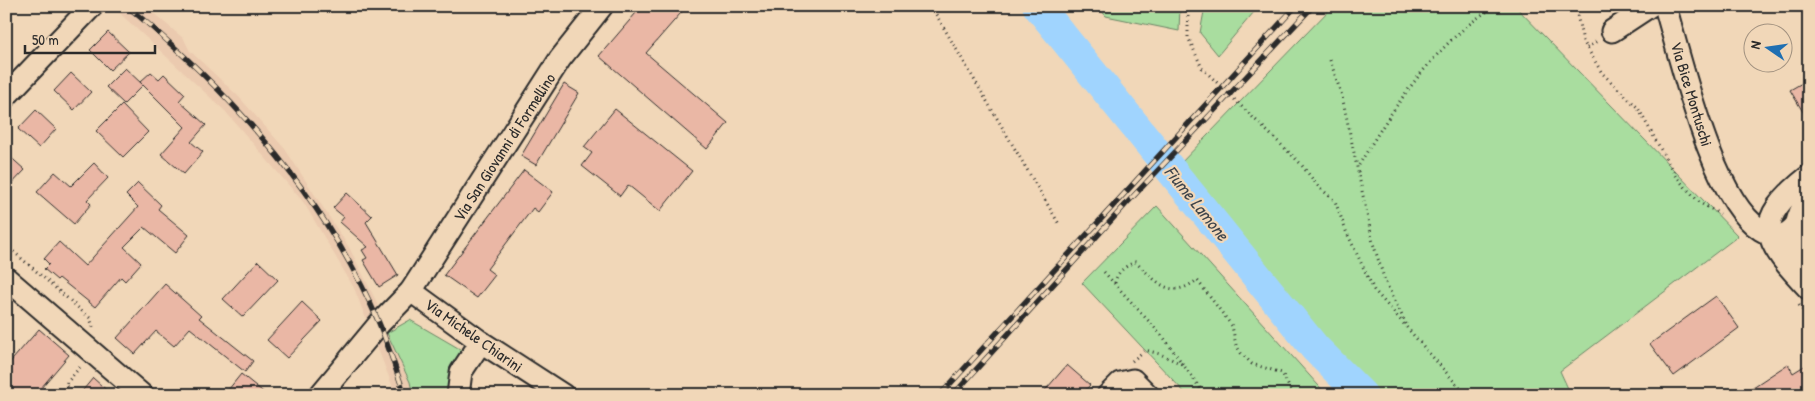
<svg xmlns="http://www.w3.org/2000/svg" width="1815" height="401" viewBox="0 0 1815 401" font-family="'Patrick Hand',sans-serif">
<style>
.built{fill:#ebcaaf}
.green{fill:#a9dd9f;stroke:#6a8465}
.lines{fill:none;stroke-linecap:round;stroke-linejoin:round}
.river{stroke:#a0d4fe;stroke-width:31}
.building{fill:#eab7a5;stroke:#2b2b2b}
.minor-casing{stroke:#2b2b2b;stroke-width:25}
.path{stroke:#2b2b2b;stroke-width:3;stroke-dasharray:1 4;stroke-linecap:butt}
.minor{stroke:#f1d7b8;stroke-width:21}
.rail-casing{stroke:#2b2b2b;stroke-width:5.5}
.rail{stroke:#f1d7b8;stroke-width:4;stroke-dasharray:11;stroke-linecap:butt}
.labels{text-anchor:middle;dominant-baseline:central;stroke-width:4.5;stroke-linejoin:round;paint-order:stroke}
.street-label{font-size:16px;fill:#2b2b2b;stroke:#f1d7b8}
.water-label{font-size:18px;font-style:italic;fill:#3d444b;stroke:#f1d7b8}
</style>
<rect width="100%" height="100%" fill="#f1d7b8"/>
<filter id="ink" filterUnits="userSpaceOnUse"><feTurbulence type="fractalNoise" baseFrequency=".02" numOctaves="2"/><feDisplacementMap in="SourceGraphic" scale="10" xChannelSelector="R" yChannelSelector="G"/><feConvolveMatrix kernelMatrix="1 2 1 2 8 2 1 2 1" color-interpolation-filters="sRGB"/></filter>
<g filter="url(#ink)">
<polygon class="built" points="112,6 145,6 184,39 190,51 239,97 285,149 350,249 376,301 387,333 410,382 413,395 396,395 354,288 304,203 225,111"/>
<g class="green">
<polygon points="1097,6 1180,6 1179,31 1106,16"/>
<polygon points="1205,6 1259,6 1218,55 1200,33"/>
<polygon points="1333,6 1515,6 1738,236 1560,371 1571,395 1369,395 1319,343 1176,168"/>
<polygon points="1157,206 1327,395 1187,395 1082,283"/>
<polygon points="410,320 465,352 445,395 413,395 410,382 387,333"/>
</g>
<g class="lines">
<polyline class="river" points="1038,6 1315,348 1362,395"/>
</g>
<g class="building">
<polygon points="642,6 687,6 646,53 728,123 707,149 599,56"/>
<polygon points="108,32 129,52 110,70 90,50"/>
<polygon points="125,68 142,84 140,82 151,72 159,79 164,74 185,94 179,101 206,125 191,142 203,152 184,174 161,154 185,127 143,85 124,104 106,87"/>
<polygon points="71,73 91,92 74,110 54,91"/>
<polygon points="1809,79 1809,122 1790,90"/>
<polygon points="564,84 579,93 536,165 521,156"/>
<polygon points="122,105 148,132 123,157 96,131"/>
<polygon points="615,109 692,171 660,211 628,185 620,196 582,166 592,153 584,147"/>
<polygon points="36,110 56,129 39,148 18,129"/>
<polygon points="6,153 25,170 6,190"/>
<polygon points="94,163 108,178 87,200 91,204 74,224 37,192 55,172 71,186"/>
<polygon points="524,170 553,192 538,212 533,208 487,269 495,275 477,298 444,275"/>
<polygon points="138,183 161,205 158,209 189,235 175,253 144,227 124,247 141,263 125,281 121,277 95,307 59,278 57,280 44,269 49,264 44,259 59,242 85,266 138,207 126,195"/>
<polygon points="347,193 372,216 366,222 398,275 379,287 363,260 367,258 362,250 368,247 340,222 344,217 333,208"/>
<polygon points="258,261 278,280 243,317 223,299"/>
<polygon points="165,284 201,316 199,318 253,361 245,372 190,328 174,346 156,331 135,354 117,338"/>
<polygon points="1716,296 1739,328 1674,376 1650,344"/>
<polygon points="302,302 322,321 287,358 267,340"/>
<polygon points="39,329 69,355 35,395 6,395 6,367"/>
<polygon points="1809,363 1809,395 1741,395 1788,364 1793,373"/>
<polygon points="1067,365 1090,385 1081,395 1041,395"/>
<polygon points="241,374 267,395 224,395"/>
<polygon points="93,378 112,395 79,395"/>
</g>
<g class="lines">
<defs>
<g id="minor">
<path d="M 1665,6 C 1682,63 1712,199 1761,230 C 1774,238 1784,238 1795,226"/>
<polyline points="1612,31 1650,6"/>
<polyline points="6,96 92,6"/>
<path d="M 1809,176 C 1750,223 1763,240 1809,289"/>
<polyline points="6,278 142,395"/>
<path d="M 1806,282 C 1792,249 1789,227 1809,196"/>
<polyline points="411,291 481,342 563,395"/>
<polyline points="320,395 379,324 411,291 560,59 602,6"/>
<polyline points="458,395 461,372 481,342"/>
<polyline points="1108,395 1120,383 1133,380 1148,395"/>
</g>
</defs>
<use href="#minor" class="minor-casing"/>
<g class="path">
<polyline points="931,6 1059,224"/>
<polyline points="1188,6 1188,37 1202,68 1300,163 1318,186 1335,201 1346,231 1374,290 1466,395"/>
<polyline points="1575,6 1583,41 1602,73 1638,108 1676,177 1700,203 1720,214"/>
<polyline points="1587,48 1597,41"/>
<polyline points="1330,60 1342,96 1373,243 1385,281 1407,326"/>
<path d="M 1359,165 C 1392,109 1438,39 1496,6"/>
<polyline points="6,245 90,318 93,327"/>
<polyline points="1104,272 1164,338 1205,395"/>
<path d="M 1115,283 C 1117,272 1124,267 1135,262 C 1157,281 1169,301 1197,280 L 1232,326 L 1236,345 L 1241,353 L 1252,364 L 1282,373 L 1293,395"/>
<polyline points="1799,305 1809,319"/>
<polyline points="1132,361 1145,350 1160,354 1184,365"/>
<polyline points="63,395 68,388 65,385 80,367"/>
</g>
<use href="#minor" class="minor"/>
<defs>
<g id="rail">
<path d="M 127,6 C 231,92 326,198 379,323 C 389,347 396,371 405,395"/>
<polyline points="940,395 1296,6"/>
<polyline points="953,395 1127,203 1313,6"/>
</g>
</defs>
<use href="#rail" class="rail-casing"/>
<use href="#rail" class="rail"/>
</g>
</g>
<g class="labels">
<g class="street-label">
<text transform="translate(1692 94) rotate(73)">Via Bice Montuschi</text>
<text transform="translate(504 147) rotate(-57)">Via San Giovanni di Formellino</text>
<text transform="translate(474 335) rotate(35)">Via Michele Chiarini</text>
</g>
<g class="water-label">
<text transform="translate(1197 203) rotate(51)">Fiume Lamone</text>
</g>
</g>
<rect width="1815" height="401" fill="none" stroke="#f1d7b8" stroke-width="25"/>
<rect x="12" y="12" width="1790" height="376" fill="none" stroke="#2b2b2b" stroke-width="2" filter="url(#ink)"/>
<g transform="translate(1768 48) rotate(283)"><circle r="24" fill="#f1d7b8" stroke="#a29280"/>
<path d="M0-4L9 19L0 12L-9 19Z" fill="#1f6fb2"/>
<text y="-8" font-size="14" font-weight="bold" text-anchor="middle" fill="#2b2b2b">N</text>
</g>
<path d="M25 45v8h130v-8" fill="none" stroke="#2b2b2b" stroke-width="2.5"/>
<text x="32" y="45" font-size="15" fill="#2b2b2b" stroke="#f1d7b8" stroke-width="4" paint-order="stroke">50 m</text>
</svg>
